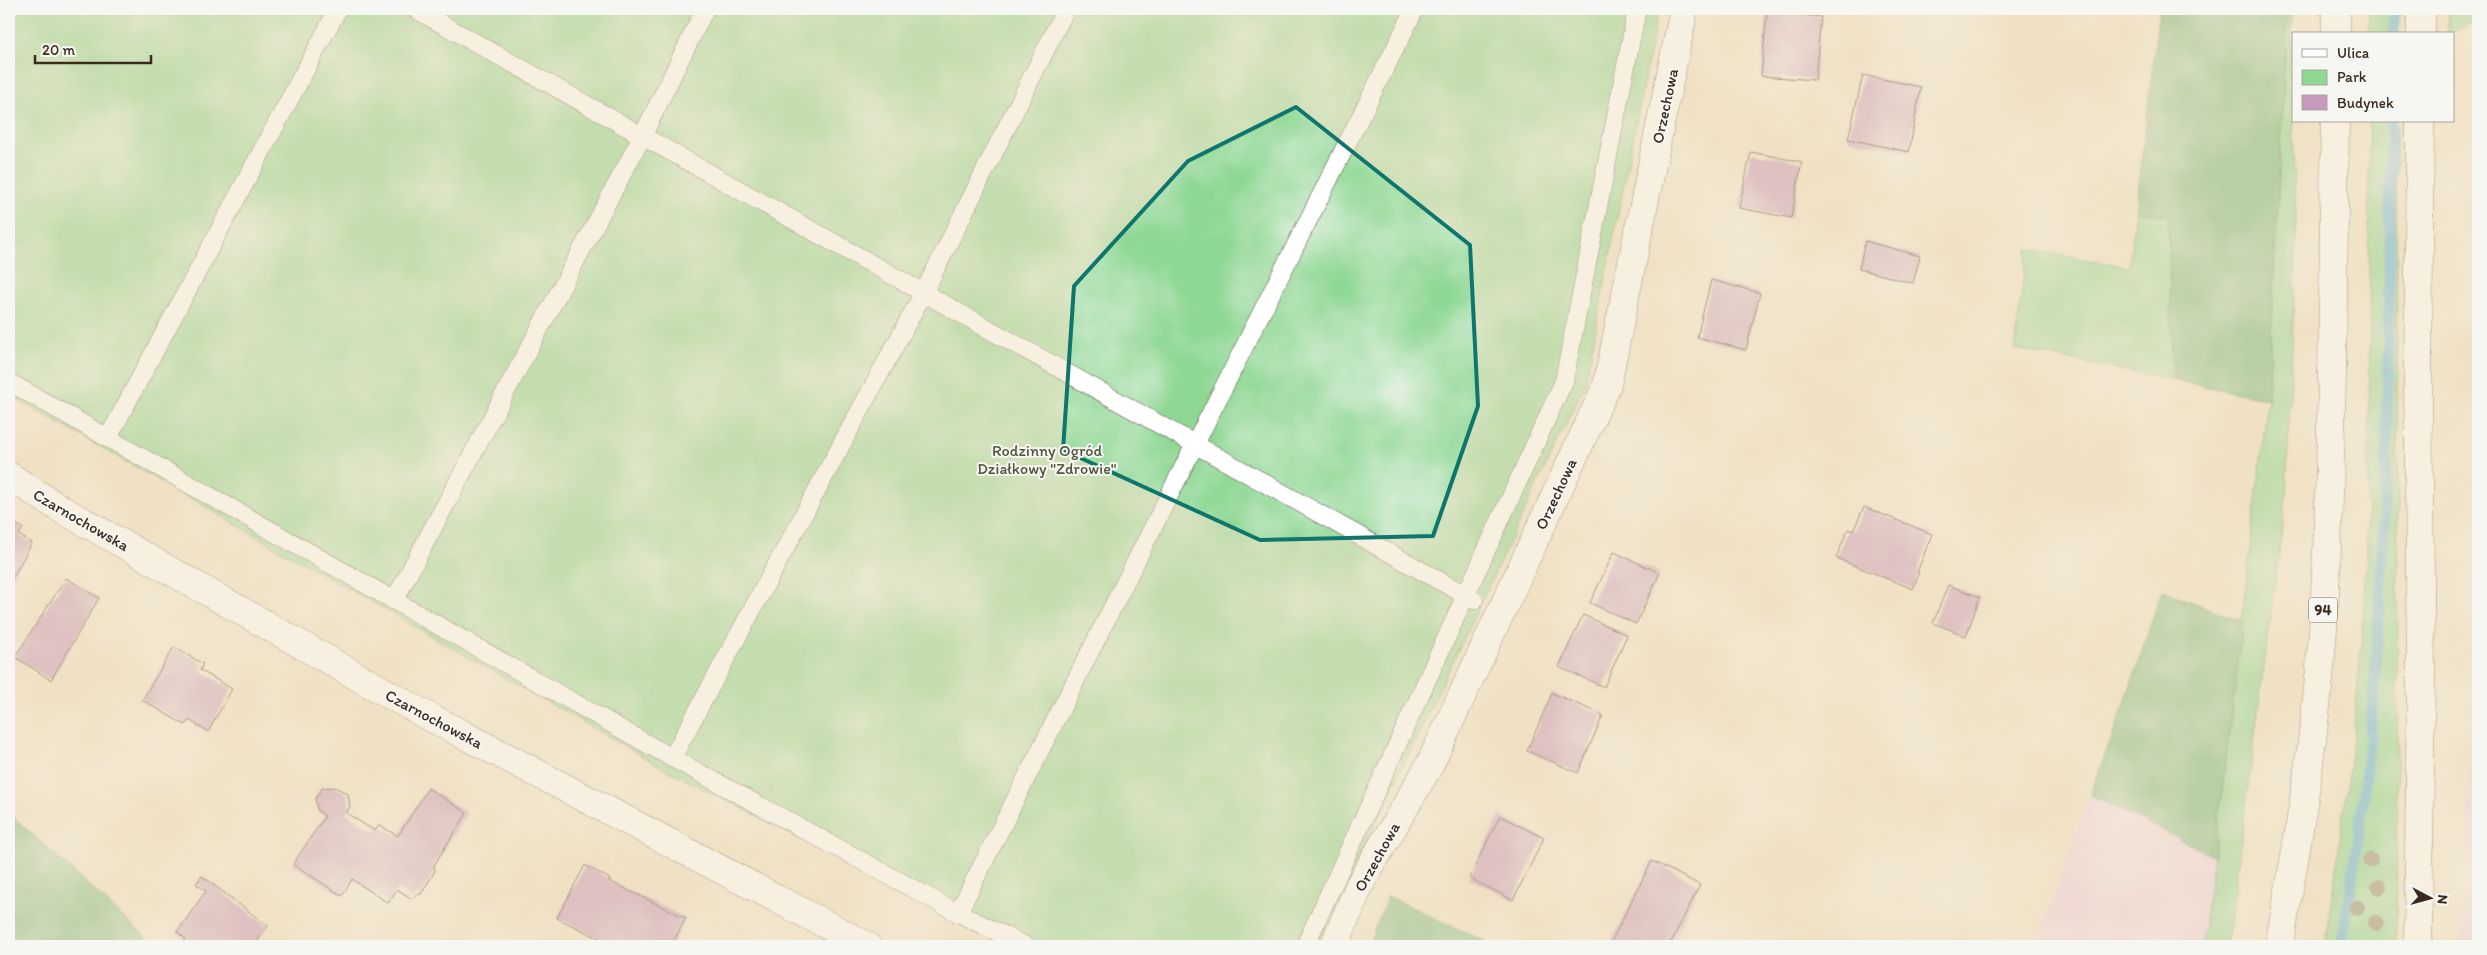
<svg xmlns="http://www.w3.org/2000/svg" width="2487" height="955" viewBox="0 0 2487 955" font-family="Itim,sans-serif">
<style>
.built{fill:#f0d0e5}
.green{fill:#8fd894;stroke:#658159}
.forest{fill:#73b87e;stroke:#57714e}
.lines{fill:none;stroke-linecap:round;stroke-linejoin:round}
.stream{stroke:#5eb2da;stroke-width:11}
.building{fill:#c799bb}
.lane-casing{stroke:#564537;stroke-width:19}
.street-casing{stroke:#564537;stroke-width:29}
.secondary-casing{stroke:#564537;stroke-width:29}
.primary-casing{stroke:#564537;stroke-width:29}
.lane{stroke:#fff;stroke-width:18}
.street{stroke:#fff;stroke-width:28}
.secondary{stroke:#fff;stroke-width:28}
.primary{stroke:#fff;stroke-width:28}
.tree{fill:#98957a}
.marked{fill:none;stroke:#0f766e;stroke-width:4;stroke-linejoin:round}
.labels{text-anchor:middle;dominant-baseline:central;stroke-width:4;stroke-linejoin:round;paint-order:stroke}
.shield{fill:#f6f6f2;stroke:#73675e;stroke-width:1}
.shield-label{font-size:15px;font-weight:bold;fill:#3b2a1e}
.street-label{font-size:16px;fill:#3b2a1e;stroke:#f6f6f2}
.park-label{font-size:16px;fill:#50563c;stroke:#f6f6f2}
</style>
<rect width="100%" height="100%" fill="#f6f6f2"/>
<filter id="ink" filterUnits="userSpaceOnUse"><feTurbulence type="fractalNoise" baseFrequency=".02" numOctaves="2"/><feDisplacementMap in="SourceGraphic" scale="10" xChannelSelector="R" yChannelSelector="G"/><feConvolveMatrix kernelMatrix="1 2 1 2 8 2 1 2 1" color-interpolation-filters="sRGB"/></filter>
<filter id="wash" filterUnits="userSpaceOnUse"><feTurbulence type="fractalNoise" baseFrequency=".0096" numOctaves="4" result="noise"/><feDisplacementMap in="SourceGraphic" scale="20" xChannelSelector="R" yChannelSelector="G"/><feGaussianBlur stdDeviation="1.12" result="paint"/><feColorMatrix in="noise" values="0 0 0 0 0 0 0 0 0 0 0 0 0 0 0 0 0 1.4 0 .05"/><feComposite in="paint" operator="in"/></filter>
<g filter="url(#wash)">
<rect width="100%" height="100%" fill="#f0e1c5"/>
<g class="built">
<polygon points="2478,506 2478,946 2462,946 2472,718"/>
<polygon points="2090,795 2214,856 2201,946 2036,946"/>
</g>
<g class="green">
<polygon points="9,9 1658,9 1585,384 1317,946 1008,946 665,769 9,395"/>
<polygon points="2287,9 2291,9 2296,249 2286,497 2230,925 2225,946 2201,946 2214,856 2268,399"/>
<rect x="2369" y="9" width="27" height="25"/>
<polygon points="2448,9 2478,9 2478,18 2448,34"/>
<path d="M 2369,121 L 2396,121 L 2398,560 L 2396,946 L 2324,946 C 2343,831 2358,716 2364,599 C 2373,441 2368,280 2369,121 Z"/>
<polygon points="2136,211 2168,215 2173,380 2015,349 2027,249 2129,267"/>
</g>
<g class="forest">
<polygon points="2159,9 2287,9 2268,399 2173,380 2168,216 2136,211"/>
<polygon points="2162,590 2243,622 2214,856 2090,795 2122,712"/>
<polygon points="9,813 155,946 9,946"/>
<polygon points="1388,896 1495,946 1368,946"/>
</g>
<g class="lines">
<g class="stream">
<polyline points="2394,34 2395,9"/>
<path d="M 2341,946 C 2391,676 2387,395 2391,121"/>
</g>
</g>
<g id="blocks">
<g class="building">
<polygon points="1767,12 1821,17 1815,80 1761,76"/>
<polygon points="1863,75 1921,87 1909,152 1848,139"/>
<polygon points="1751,152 1802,162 1791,218 1739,208"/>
<polygon points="1865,241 1920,256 1913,283 1859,269"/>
<polygon points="1711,280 1760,293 1746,350 1697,337"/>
<polygon points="1864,507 1932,534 1917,572 1919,573 1913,589 1836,558 1848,529 1853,531"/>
<polygon points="9,520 23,528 19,535 32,543 9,584"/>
<polygon points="1614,552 1660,573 1636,624 1590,603"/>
<polygon points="66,578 99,598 51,680 15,657"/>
<polygon points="1948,585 1980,597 1966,636 1933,623"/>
<polygon points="1583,615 1627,635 1604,687 1559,667"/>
<polygon points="174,647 203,664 200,670 232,689 208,732 189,720 185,725 142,700"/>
<polygon points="1552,693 1603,715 1578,773 1527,751"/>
<polygon points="335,787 348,794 350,807 346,813 375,831 379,825 398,836 428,788 467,813 434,865 435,871 421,894 415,895 412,899 397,889 388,903 352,879 342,896 293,864 325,816 318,811 315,799 322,788"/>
<polygon points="1500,816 1544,838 1513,900 1469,878"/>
<polygon points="1652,861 1700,885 1669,946 1609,946"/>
<polygon points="585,865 610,879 609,881 686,918 671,946 615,946 557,918"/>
<polygon points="202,876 268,926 254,946 180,946 186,939 177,932 206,891 196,884"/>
</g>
</g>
</g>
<g filter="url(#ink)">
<use href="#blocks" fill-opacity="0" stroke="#564537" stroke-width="1"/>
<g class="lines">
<defs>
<g id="lane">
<polyline points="415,9 1474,600"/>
<polyline points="9,382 672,758 958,913 1026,946"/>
<polyline points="108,438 338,9"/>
<polyline points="394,601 643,135 705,9"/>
<polyline points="672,758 924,292 1066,9"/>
<polyline points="958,913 1415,9"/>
<polyline points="1305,946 1564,381 1637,9"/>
</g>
<polyline id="street" points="1334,946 1360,884 1430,764 1607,385 1684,9"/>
<g id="secondary">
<polyline points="2421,34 2421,9"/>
<polyline points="9,476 61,509 422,713 867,946"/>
<polyline points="2418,946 2421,674 2418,380 2420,121"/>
</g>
<g id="primary">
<polyline points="2336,34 2336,9"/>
<path d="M 2279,946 C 2298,842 2316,735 2323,629 C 2333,460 2333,290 2335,121"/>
</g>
</defs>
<use href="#lane" class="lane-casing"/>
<use href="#street" class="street-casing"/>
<use href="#secondary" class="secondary-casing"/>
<use href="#primary" class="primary-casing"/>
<use href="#lane" class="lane"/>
<use href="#street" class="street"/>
<use href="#secondary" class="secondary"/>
<use href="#primary" class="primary"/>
</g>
<g class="tree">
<circle cx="2370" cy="860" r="8"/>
<circle cx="2379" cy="887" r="8"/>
<circle cx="2357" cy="908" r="8"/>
<circle cx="2376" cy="923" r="8"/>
</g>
</g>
<path d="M0 0H2487V955H0ZM 1296,107 L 1470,245 L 1478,406 L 1433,536 L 1260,540 L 1063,450 L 1074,286 L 1188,161 Z" fill="#f0e1c5" fill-opacity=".55" fill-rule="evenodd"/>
<path class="marked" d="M 1296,107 L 1470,245 L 1478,406 L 1433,536 L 1260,540 L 1063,450 L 1074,286 L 1188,161 Z"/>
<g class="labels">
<rect class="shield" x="2309" y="597.5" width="28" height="25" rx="4"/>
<g class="shield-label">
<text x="2323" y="610">94</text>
</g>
<g class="street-label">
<text transform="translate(1665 106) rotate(-78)">Orzechowa</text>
<text transform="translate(1556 494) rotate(-65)">Orzechowa</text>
<text transform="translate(81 520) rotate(30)">Czarnochowska</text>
<text transform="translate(434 719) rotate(28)">Czarnochowska</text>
<text transform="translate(1377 857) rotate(-61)">Orzechowa</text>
</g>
<g class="park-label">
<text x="1047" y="450">Rodzinny Ogród<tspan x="1047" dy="18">Działkowy "Zdrowie"</tspan></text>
</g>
</g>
<rect width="2487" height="955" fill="none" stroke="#f6f6f2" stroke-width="30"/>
<rect x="2292" y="32" width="162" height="90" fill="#f6f6f2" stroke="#aba49d"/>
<rect x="2302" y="49" width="25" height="8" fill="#ffffff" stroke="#aba49d"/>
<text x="2337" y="58" font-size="15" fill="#3b2a1e">Ulica</text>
<rect x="2302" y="70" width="25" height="15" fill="#8fd894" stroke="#aba49d"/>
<text x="2337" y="82" font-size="15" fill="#3b2a1e">Park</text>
<rect x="2302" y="95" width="25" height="15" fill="#c799bb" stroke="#aba49d"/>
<text x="2337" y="108" font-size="15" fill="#3b2a1e">Budynek</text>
<g transform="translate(2430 898) rotate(96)" stroke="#f6f6f2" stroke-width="4" paint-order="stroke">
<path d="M0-4L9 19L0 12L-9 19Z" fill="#3b2a1e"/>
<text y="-8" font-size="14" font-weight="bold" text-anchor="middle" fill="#3b2a1e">N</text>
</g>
<path d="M35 55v8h116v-8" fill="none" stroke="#3b2a1e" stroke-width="2.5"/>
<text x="42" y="55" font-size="15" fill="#3b2a1e" stroke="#f6f6f2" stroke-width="4" paint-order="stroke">20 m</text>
</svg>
